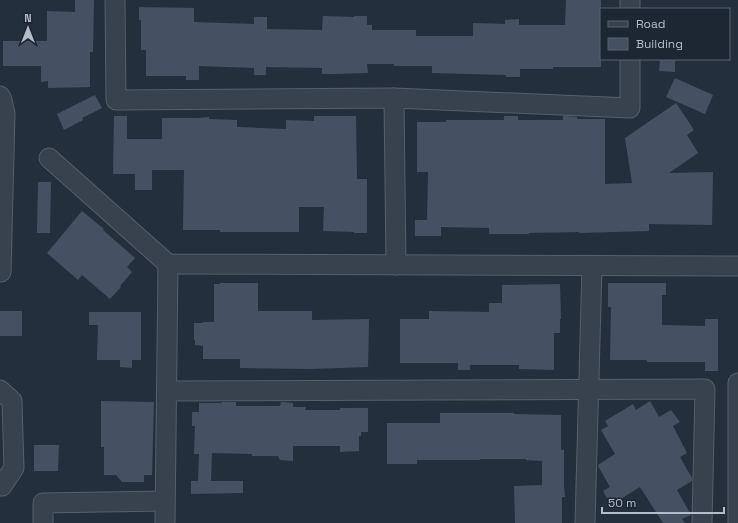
<svg xmlns="http://www.w3.org/2000/svg" width="738" height="523" viewBox="0 0 738 523" font-family="'Space Grotesk',sans-serif">
<style>
.building{fill:#455162}
.lines{fill:none;stroke-linecap:round;stroke-linejoin:round}
.minor-casing{stroke:#565f6c;stroke-width:21}
.minor{stroke:#38414e;stroke-width:19}
</style>
<rect width="100%" height="100%" fill="#242f3e"/>
<g class="building">
<polygon points="75,0 94,0 93,52 90,52 90,87 48,88 48,81 41,82 41,66 3,66 3,41 47,41 47,11 75,12"/>
<polygon points="566,0 601,0 601,67 553,67 553,69 520,69 520,77 506,77 506,75 432,73 432,66 394,66 394,64 367,64 368,73 336,74 322,74 322,68 266,67 266,75 254,75 254,68 199,66 199,80 186,80 186,76 146,76 146,50 141,50 141,20 139,20 139,7 194,8 194,22 254,24 254,17 267,17 267,29 322,30 323,16 354,17 354,16 367,16 367,25 372,25 372,30 416,30 416,36 473,36 473,23 505,24 505,20 519,19 519,25 565,25"/>
<polygon points="660,59 675,59 675,72 659,71"/>
<polygon points="675,78 713,95 705,114 666,97"/>
<polygon points="95,95 102,108 82,118 83,120 64,130 57,114"/>
<polygon points="676,103 694,130 687,135 698,153 669,173 713,172 712,225 649,224 649,231 579,233 579,232 529,233 529,234 489,234 489,228 441,227 441,236 415,236 415,220 427,220 428,172 417,172 417,122 446,122 446,120 504,120 504,116 518,116 518,120 563,120 563,116 566,116 577,117 577,119 605,119 605,184 632,183 625,138"/>
<polygon points="114,116 127,116 127,139 162,139 162,118 197,118 209,117 209,119 237,120 237,127 286,129 286,120 314,121 314,116 356,116 357,179 367,179 367,233 354,233 354,232 323,231 324,207 299,207 299,232 220,232 220,230 183,230 184,170 152,170 152,190 135,190 135,174 113,174"/>
<polygon points="38,182 51,182 50,233 37,233"/>
<polygon points="82,211 104,229 103,230 135,258 127,267 132,272 120,286 121,287 110,299 82,275 78,280 47,253"/>
<polygon points="220,283 258,283 258,311 312,311 312,320 369,319 368,367 311,369 240,368 240,359 203,359 203,346 195,345 195,340 194,340 194,323 203,323 203,322 214,322 214,284 220,284"/>
<polygon points="608,283 666,283 666,295 662,295 662,325 705,326 705,319 718,319 718,371 705,371 705,362 647,362 647,360 610,360 611,307 608,307"/>
<polygon points="560,284 561,319 560,319 560,333 554,333 554,370 519,369 519,365 470,365 470,370 458,370 458,363 400,363 400,319 429,319 429,311 489,312 489,303 502,303 502,285"/>
<rect x="0" y="311" width="22" height="25"/>
<polygon points="89,312 141,312 141,360 132,360 132,368 120,367 120,360 97,360 98,325 89,325"/>
<polygon points="101,401 154,402 152,475 144,475 144,482 122,482 116,475 104,475 104,447 101,447"/>
<polygon points="650,401 659,417 671,410 680,422 673,426 687,453 680,457 692,478 692,481 677,490 691,515 682,519 685,523 663,523 640,487 611,505 603,491 610,487 598,466 598,465 615,454 601,430 608,426 605,421 633,404 636,410"/>
<polygon points="222,402 236,402 236,406 280,406 281,402 293,403 293,407 306,407 305,410 340,410 340,408 368,408 368,432 361,432 361,436 359,436 359,451 340,452 340,446 293,446 293,461 280,460 278,456 252,456 252,454 212,453 211,481 243,481 243,493 191,494 191,481 198,481 199,454 194,454 195,426 192,426 192,412 199,412 199,403 222,403"/>
<polygon points="440,413 514,413 514,414 561,415 561,450 564,450 564,485 565,497 562,497 562,523 515,523 514,486 542,485 542,461 526,460 526,459 480,459 480,460 417,460 417,464 387,464 387,423 440,423"/>
<polygon points="34,445 59,445 58,471 34,471"/>
</g>
<g class="lines">
<defs>
<g id="minor">
<polyline points="115,0 116,100 394,98 630,108 630,59"/>
<polyline points="630,9 630,0"/>
<polyline points="0,96 2,100 5,114 1,272 0,272"/>
<polyline points="394,98 396,265"/>
<polyline points="49,158 168,264 738,266"/>
<polyline points="0,390 12,401 14,468 2,486 0,486"/>
<polyline points="167,391 705,389 702,523"/>
<polyline points="43,523 43,503 165,501"/>
<polyline points="165,523 168,264"/>
<polyline points="585,523 592,266"/>
<polyline points="738,523 738,383"/>
</g>
</defs>
<use href="#minor" class="minor-casing"/>
<use href="#minor" class="minor"/>
</g>
<rect x="600" y="8" width="130" height="52" fill="#1d2633" stroke="#59626f"/>
<rect x="608" y="21" width="20" height="6" fill="#38414e" stroke="#59626f"/>
<text x="636" y="28" font-size="12" fill="#b4bcc9">Road</text>
<rect x="608" y="38" width="20" height="12" fill="#455162" stroke="#59626f"/>
<text x="636" y="48" font-size="12" fill="#b4bcc9">Building</text>
<g transform="translate(28 28)" stroke="#1d2633" stroke-width="3" paint-order="stroke">
<path d="M0-3L7 15L0 10L-7 15Z" fill="#b4bcc9"/>
<text y="-6" font-size="11" font-weight="bold" text-anchor="middle" fill="#b4bcc9">N</text>
</g>
<path d="M602 507v6h122v-6" fill="none" stroke="#b4bcc9" stroke-width="2"/>
<text x="608" y="507" font-size="12" fill="#b4bcc9" stroke="#1d2633" stroke-width="3" paint-order="stroke">50 m</text>
</svg>
